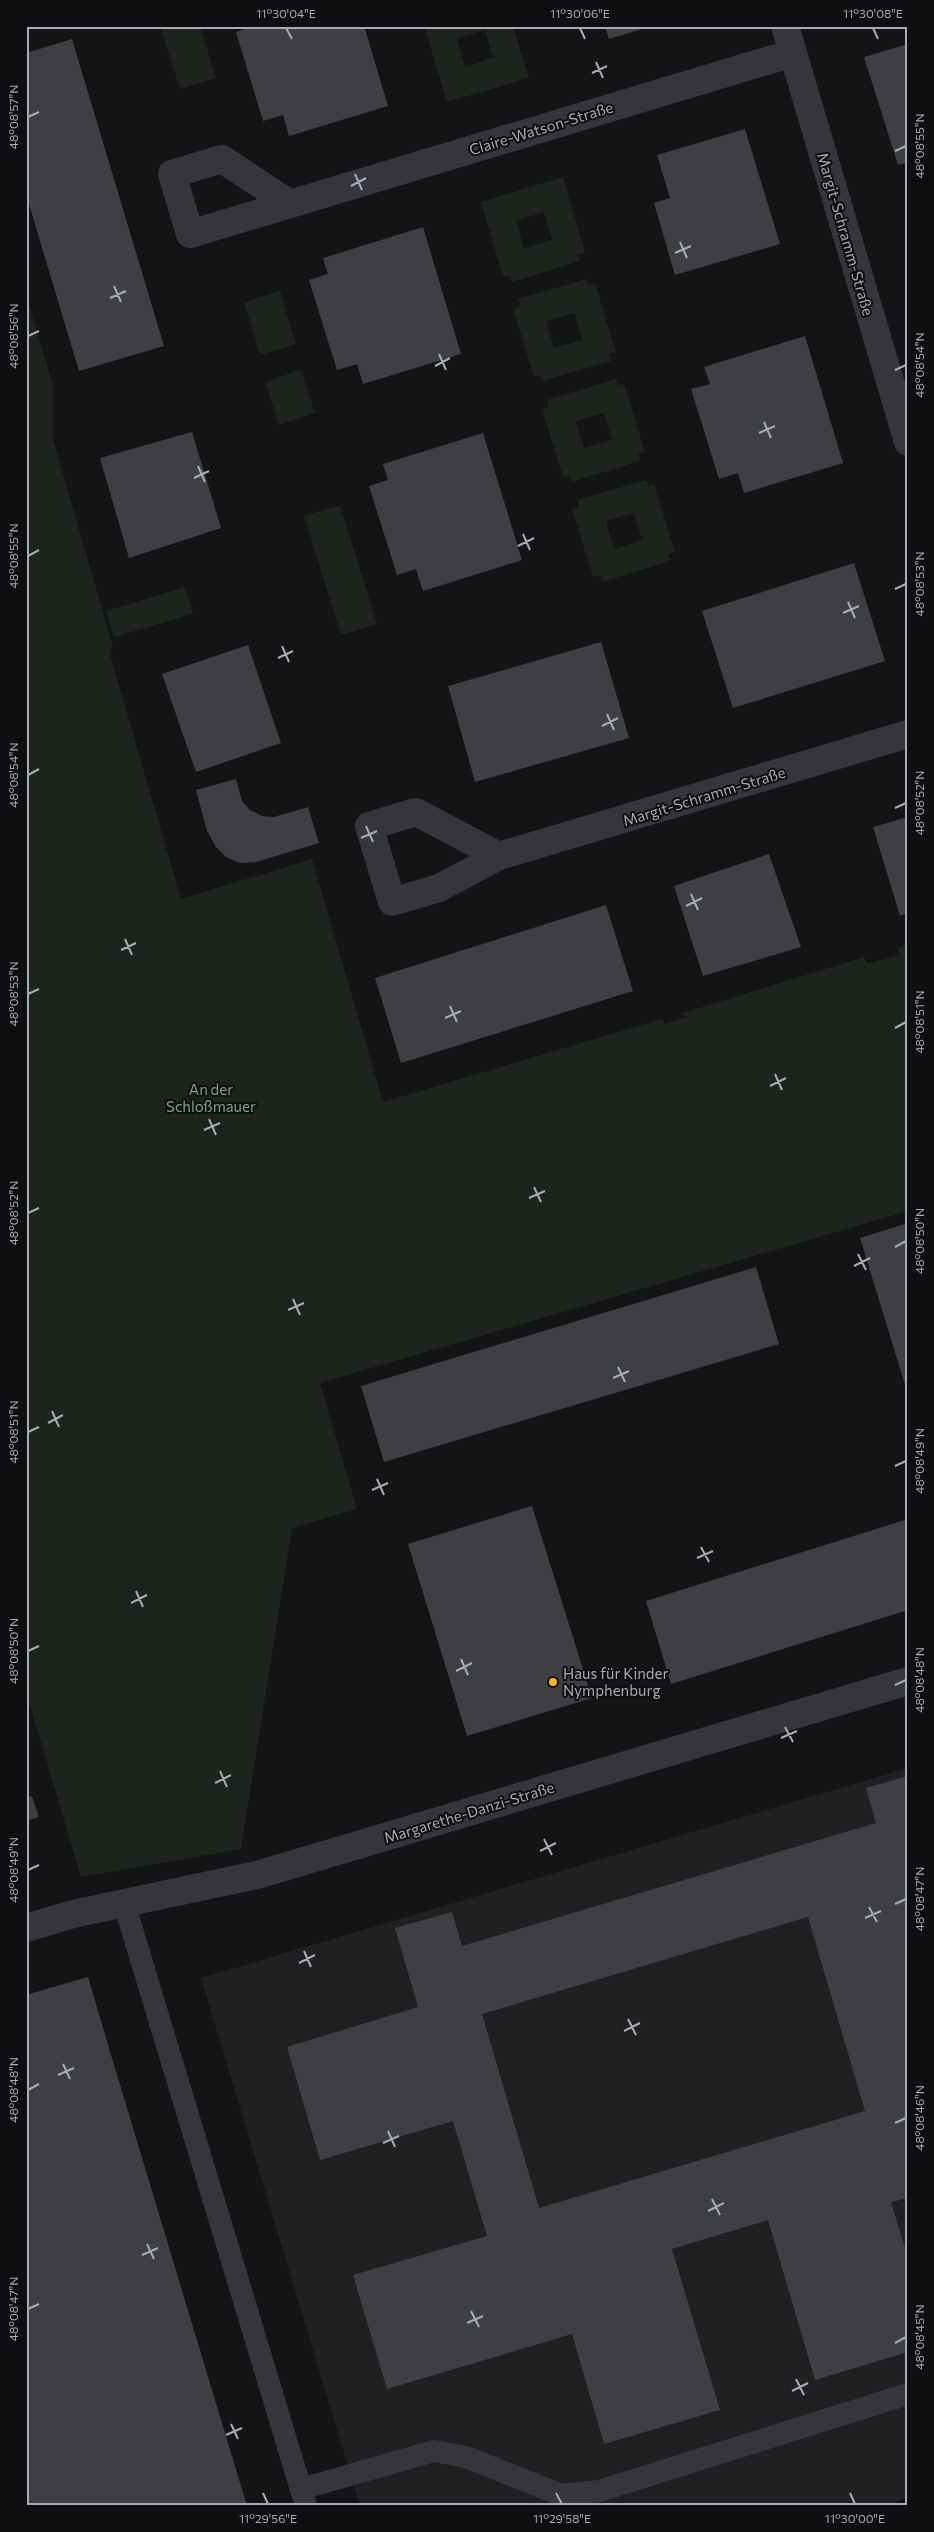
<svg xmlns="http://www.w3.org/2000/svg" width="934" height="2532" viewBox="0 0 934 2532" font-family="Commissioner,sans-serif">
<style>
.built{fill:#202023}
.green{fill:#1c241d;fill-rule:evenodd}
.building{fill:#3e3f43;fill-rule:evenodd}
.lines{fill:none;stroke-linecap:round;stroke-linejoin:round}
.lane{stroke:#35363b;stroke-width:22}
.street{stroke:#35363b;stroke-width:28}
.ticks{fill:none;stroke:#a5abb7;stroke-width:2}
.poi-dot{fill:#fdb325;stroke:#0f0f11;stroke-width:2}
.labels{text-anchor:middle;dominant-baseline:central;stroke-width:4;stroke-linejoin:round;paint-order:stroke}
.street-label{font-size:15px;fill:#a5abb7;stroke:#0f0f11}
.park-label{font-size:15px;fill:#7ba47d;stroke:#0f0f11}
.poi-label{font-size:15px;fill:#a5abb7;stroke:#0f0f11;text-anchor:start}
.neatline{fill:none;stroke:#a5abb7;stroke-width:2}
.ticks-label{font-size:12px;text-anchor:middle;fill:#a5abb7}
</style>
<rect width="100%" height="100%" fill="#141416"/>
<polygon class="built" points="908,1768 908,2498 884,2506 360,2506 201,1978"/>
<g class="green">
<polygon points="160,26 200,26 216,78 180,89"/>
<path d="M 424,26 L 513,26 L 529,78 L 447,102 ZM 485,30 L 493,58 L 465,67 L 457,38 Z"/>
<path d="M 563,177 L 585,252 L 578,255 L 580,261 L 512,282 L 510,276 L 503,277 L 481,202 ZM 544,212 L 552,240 L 524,248 L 516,221 Z"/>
<path d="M 586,279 L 588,285 L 595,283 L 616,352 L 609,354 L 611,361 L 542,381 L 540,375 L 534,376 L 513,309 L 520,306 L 518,299 ZM 574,313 L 583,340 L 554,348 L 546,321 Z"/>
<polygon points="280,291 296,344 260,355 244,302"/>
<polygon points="26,295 53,385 53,439 113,647 109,651 181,899 312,859 383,1102 662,1019 664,1024 685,1018 683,1013 864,957 867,964 900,955 898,948 908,945 908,1211 320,1383 357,1509 292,1528 241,1849 81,1877 26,1692"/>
<polygon points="301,370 315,413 279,425 265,382"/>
<path d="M 616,379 L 618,385 L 624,384 L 645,452 L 638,454 L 640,461 L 572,482 L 570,475 L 563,477 L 542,409 L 549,407 L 547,400 ZM 604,413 L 612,440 L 584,448 L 576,421 Z"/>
<path d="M 646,480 L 648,486 L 654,484 L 675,552 L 668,554 L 670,561 L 602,582 L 600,575 L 593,577 L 572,509 L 579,507 L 577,500 ZM 634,513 L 642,540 L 614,549 L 606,521 Z"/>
<polygon points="340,505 377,624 341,635 304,516"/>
<polygon points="185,587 193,614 114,637 106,611"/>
</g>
<g class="building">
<polygon points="254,26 364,26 388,106 289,136 283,115 263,121 236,32"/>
<polygon points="605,26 649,26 649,27 609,39"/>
<polygon points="72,39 164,346 79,371 26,194 26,53"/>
<polygon points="908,44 908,162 898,165 864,57"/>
<polygon points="745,129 780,244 675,275 654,203 670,198 657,155"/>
<polygon points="423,227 461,354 363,384 357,364 337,370 309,280 328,274 323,258"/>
<polygon points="805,336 843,463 744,493 738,473 719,479 691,389 710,384 704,367"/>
<polygon points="192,432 221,528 129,558 100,458"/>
<polygon points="483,433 522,560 423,591 416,569 397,575 369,486 388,480 383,464"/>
<polygon points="854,563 885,661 733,708 702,611"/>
<polygon points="601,642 629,738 475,782 448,686"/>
<polygon points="248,645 281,743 196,772 162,674"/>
<polygon points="236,779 242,801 250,810 262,816 274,817 308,807 319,843 256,862 240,863 226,857 216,847 207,831 196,790"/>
<polygon points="908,817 908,913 900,916 873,827"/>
<polygon points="769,854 801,947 703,976 674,886"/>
<polygon points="606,905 633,991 401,1063 375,978"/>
<polygon points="908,1223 908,1391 907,1391 860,1238"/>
<polygon points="756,1267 779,1344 384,1462 361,1386"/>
<polygon points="532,1506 592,1698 467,1736 408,1544"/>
<polygon points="908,1519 908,1610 671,1684 646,1601"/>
<path d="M 908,1776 L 908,2198 L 891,2202 L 908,2258 L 908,2352 L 815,2380 L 768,2220 L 672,2249 L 720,2410 L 604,2444 L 572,2334 L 387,2389 L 353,2275 L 487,2236 L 453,2121 L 320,2160 L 287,2047 L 418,2007 L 395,1928 L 452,1912 L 462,1946 L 876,1823 L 866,1788 ZM 808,1917 L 865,2111 L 539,2208 L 482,2014 Z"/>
<polygon points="32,1796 39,1817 26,1821 26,1798"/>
<polygon points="88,1977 111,2055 247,2506 26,2506 26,1995"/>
</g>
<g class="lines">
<g class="lane">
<polyline points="124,1903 306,2506"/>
<polyline points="301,2489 434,2451 466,2457 561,2495 599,2491 908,2394"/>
</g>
<g class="street">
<polyline points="785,26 908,442"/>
<polygon points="222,159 290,204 190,234 172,174"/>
<polyline points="290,204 793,53"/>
<polygon points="416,812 499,856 439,888 392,902 369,826"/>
<polyline points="499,856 908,734"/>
<polyline points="26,1928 73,1914 257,1875 908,1681"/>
</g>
</g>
<path class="ticks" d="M 286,28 L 292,39M 580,28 L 585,39M 873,28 L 878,39M 596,62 L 603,78M 592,73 L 607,66M 28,117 L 39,112M 895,151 L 906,146M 355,174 L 362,190M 351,186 L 366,178M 680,242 L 687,258M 675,253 L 691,246M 114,286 L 121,302M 110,298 L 126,291M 28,336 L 39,331M 439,354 L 446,370M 435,366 L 450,358M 895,370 L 906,365M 764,422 L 771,438M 759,433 L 775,426M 198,466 L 205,482M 194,478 L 209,471M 523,534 L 530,550M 518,546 L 534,538M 28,556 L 39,550M 895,589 L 906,584M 848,602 L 855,618M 843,613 L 859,606M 282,646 L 289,662M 278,658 L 293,651M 607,714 L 614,730M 602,726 L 618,718M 28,775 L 39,769M 895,808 L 906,803M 366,826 L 373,842M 361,838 L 377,831M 691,894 L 698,910M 686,906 L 702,898M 125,939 L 132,955M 121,950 L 136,943M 28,994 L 39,989M 450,1006 L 457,1022M 445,1018 L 461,1011M 895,1028 L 906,1022M 775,1074 L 782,1090M 770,1086 L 786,1078M 209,1119 L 216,1135M 204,1130 L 220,1123M 534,1187 L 541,1202M 529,1198 L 545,1191M 28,1213 L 39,1208M 895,1247 L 906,1241M 858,1254 L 866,1270M 854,1266 L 870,1258M 293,1299 L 300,1315M 288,1310 L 304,1303M 618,1367 L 625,1382M 613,1378 L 629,1371M 52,1411 L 59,1427M 48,1423 L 63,1415M 28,1432 L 39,1427M 895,1466 L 906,1461M 377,1479 L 384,1495M 372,1490 L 388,1483M 701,1547 L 709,1562M 697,1558 L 713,1551M 136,1591 L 143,1607M 131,1603 L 147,1595M 28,1651 L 39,1646M 461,1659 L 468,1675M 456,1671 L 472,1663M 895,1685 L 906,1680M 785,1727 L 793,1742M 781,1738 L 797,1731M 220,1771 L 227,1787M 215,1783 L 231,1775M 544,1839 L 552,1855M 540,1851 L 556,1843M 28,1870 L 39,1865M 895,1904 L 906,1899M 869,1907 L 877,1922M 865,1918 L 881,1911M 304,1951 L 311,1967M 299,1963 L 315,1955M 628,2019 L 636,2035M 624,2031 L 640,2023M 63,2064 L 70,2079M 58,2075 L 74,2068M 28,2090 L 39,2084M 895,2123 L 906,2118M 388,2131 L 395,2147M 383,2143 L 399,2136M 712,2199 L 720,2215M 708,2211 L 724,2203M 147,2244 L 154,2259M 142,2255 L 158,2248M 28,2309 L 39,2304M 471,2311 L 479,2327M 467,2323 L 483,2316M 895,2343 L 906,2337M 796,2379 L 804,2395M 792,2391 L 808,2383M 231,2424 L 238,2439M 226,2435 L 242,2428M 263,2493 L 268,2504M 556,2493 L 562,2504M 850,2493 L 855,2504"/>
<circle class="poi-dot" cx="553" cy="1682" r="5"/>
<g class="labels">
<g class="street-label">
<text transform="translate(541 128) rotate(-17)">Claire-Watson-Straße</text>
<text transform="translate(846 234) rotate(74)">Margit-Schramm-Straße</text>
<text transform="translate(704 796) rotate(-17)">Margit-Schramm-Straße</text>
<text transform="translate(469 1812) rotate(-17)">Margarethe-Danzi-Straße</text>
</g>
<g class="park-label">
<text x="211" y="1089">An der<tspan x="211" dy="17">Schloßmauer</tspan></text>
</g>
<g class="poi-label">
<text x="563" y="1673">Haus für Kinder<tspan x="563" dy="17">Nymphenburg</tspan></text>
</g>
</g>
<rect width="934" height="2532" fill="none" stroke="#0f0f11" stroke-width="55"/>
<rect x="28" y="28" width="878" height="2476" class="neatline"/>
<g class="ticks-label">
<text x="286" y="18">11°30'04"E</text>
<text x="580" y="18">11°30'06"E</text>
<text x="873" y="18">11°30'08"E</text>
<text transform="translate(14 117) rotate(-90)" y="4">48°08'57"N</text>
<text transform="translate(920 146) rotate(-90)" y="4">48°08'55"N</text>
<text transform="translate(14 336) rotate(-90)" y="4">48°08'56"N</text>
<text transform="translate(920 365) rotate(-90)" y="4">48°08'54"N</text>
<text transform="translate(14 556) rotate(-90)" y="4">48°08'55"N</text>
<text transform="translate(920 584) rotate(-90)" y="4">48°08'53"N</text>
<text transform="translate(14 775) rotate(-90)" y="4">48°08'54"N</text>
<text transform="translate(920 803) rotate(-90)" y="4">48°08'52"N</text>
<text transform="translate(14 994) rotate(-90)" y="4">48°08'53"N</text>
<text transform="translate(920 1022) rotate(-90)" y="4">48°08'51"N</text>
<text transform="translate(14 1213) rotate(-90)" y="4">48°08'52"N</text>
<text transform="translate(920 1241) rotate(-90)" y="4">48°08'50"N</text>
<text transform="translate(14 1432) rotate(-90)" y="4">48°08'51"N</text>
<text transform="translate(920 1461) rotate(-90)" y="4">48°08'49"N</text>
<text transform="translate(14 1651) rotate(-90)" y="4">48°08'50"N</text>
<text transform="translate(920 1680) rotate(-90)" y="4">48°08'48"N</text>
<text transform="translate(14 1870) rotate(-90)" y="4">48°08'49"N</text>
<text transform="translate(920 1899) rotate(-90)" y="4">48°08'47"N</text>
<text transform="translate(14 2090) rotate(-90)" y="4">48°08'48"N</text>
<text transform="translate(920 2118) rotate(-90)" y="4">48°08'46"N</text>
<text transform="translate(14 2309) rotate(-90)" y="4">48°08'47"N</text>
<text transform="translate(920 2337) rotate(-90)" y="4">48°08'45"N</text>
<text x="268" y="2523">11°29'56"E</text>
<text x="562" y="2523">11°29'58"E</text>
<text x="855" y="2523">11°30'00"E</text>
</g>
</svg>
